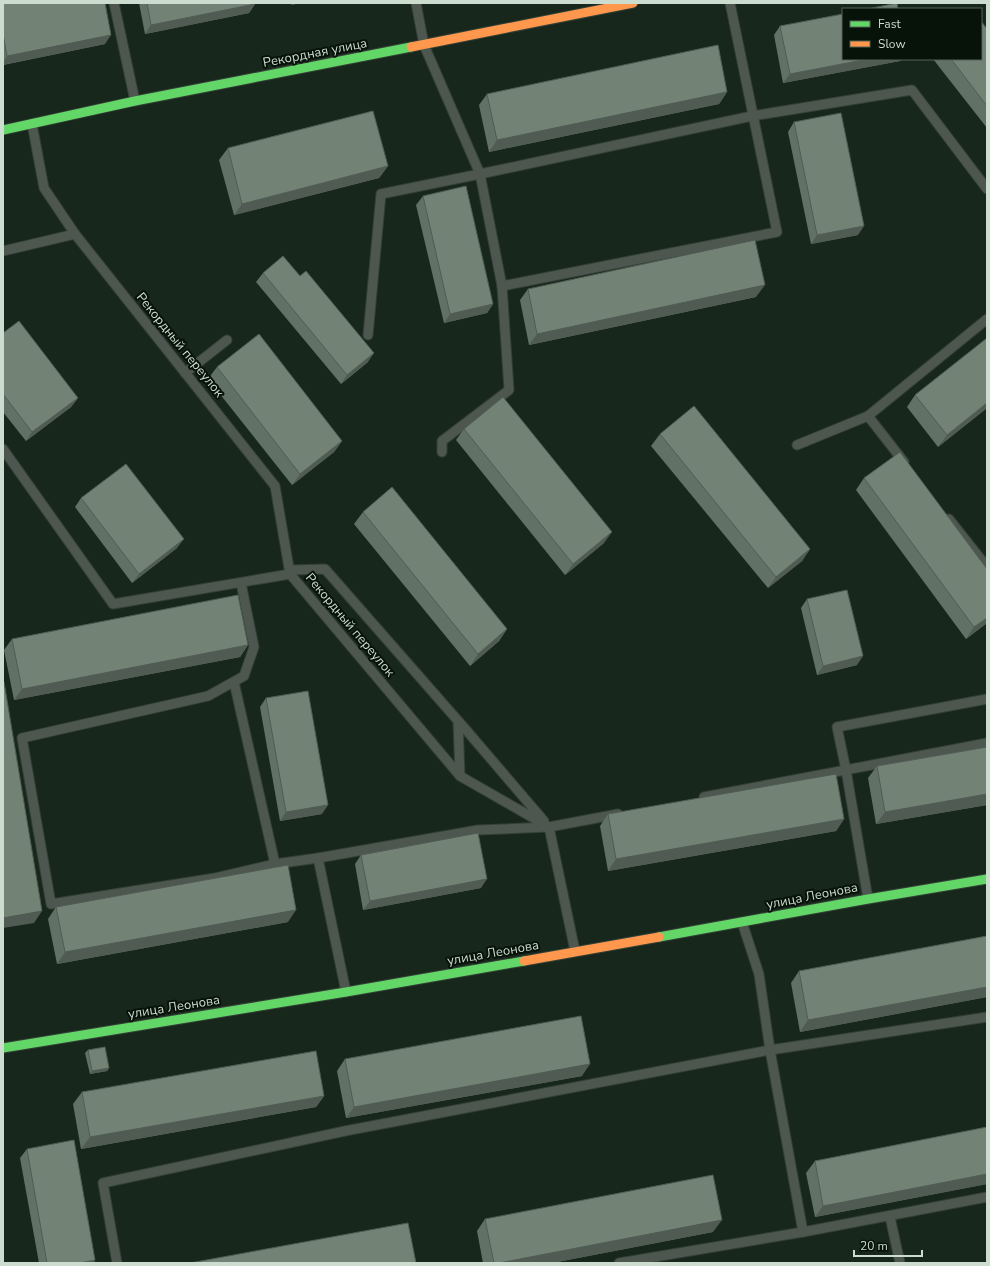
<svg xmlns="http://www.w3.org/2000/svg" width="990" height="1266" viewBox="0 0 990 1266" font-family="'Nunito Sans',sans-serif">
<style>
.lines{fill:none;stroke-linecap:round;stroke-linejoin:round}
.lane-casing{stroke:#344037;stroke-width:11}
.fast-casing{stroke:#344037;stroke-width:11}
.slow-casing{stroke:#344037;stroke-width:11}
.lane{stroke:#4d574f;stroke-width:9}
.fast{stroke:#63d668;stroke-width:9}
.slow{stroke:#ff974d;stroke-width:9}
.wall{fill:#627165}
.shaded-wall{fill:#505c53}
.building{fill:#728376;stroke:#505c53}
.labels{text-anchor:middle;dominant-baseline:central;stroke-width:4;stroke-linejoin:round;paint-order:stroke}
.street-label{font-size:13px;fill:#ccdccf;stroke:#071209}
</style>
<rect width="100%" height="100%" fill="#18271c"/>
<g class="lines">
<defs>
<g id="lane">
<polyline points="114,3 135,101"/>
<polyline points="416,3 424,45 480,174 502,286 777,232 730,3"/>
<polyline points="32,124 44,188 75,234 275,486 290,574 460,776 549,827 575,951"/>
<polyline points="3,251 75,234"/>
<polyline points="368,335 381,194 480,174 752,116 912,90 987,189"/>
<polyline points="185,373 227,340"/>
<polyline points="797,445 868,416"/>
<polyline points="3,449 113,604 290,574"/>
<polyline points="442,452 442,441 509,390 502,286"/>
<polyline points="904,462 868,416 987,319"/>
<polyline points="949,519 987,567"/>
<polyline points="290,570 325,569 467,731 544,821"/>
<polyline points="241,583 254,647 244,676 208,696 22,738 51,904 215,878 275,864 318,858"/>
<polyline points="234,682 275,864"/>
<polyline points="458,721 460,776"/>
<polyline points="704,797 987,743"/>
<polyline points="868,899 846,770 837,727 987,699"/>
<polyline points="346,992 318,858 478,830 549,827 618,814"/>
<polyline points="890,1217 900,1263"/>
<polyline points="803,1232 987,1197"/>
<polyline points="117,1263 103,1183 345,1131 770,1050 987,1017"/>
<polyline points="619,1263 803,1232 770,1050 759,974 742,922"/>
</g>
<g id="fast">
<polyline points="3,130 135,101 411,47"/>
<polyline points="659,937 868,899 987,879"/>
<polyline points="3,1048 346,992 524,961"/>
</g>
<g id="slow">
<polyline points="411,47 633,3"/>
<polyline points="524,961 659,937"/>
</g>
</defs>
<use href="#lane" class="lane-casing"/>
<use href="#fast" class="fast-casing"/>
<use href="#slow" class="slow-casing"/>
<use href="#lane" class="lane"/>
<use href="#fast" class="fast"/>
<use href="#slow" class="slow"/>
</g>
<g class="wall">
<polygon points="3,3 105,44 3,65"/>
<polygon points="139,3 255,3 255,4 249,13 145,34"/>
<polygon points="780,26 843,59 901,59 900,61 783,83 774,35"/>
<polygon points="987,29 987,128 933,59 981,59"/>
<polygon points="727,92 719,104 489,152 479,105 487,94"/>
<polygon points="794,122 858,235 811,244 788,132"/>
<polygon points="228,148 388,166 379,178 234,215 219,160"/>
<polygon points="423,196 493,304 487,313 444,323 416,205"/>
<polygon points="263,273 368,362 341,384 256,282"/>
<polygon points="528,289 756,297 529,345 520,300"/>
<polygon points="3,333 78,398 71,407 26,441 3,412"/>
<polygon points="217,367 342,441 334,452 292,485 208,379"/>
<polygon points="915,395 987,408 938,447 907,407"/>
<polygon points="464,429 604,543 565,575 456,440"/>
<polygon points="660,434 810,549 802,561 768,588 651,446"/>
<polygon points="864,478 987,569 987,623 966,639 856,490"/>
<polygon points="81,498 177,548 132,583 75,507"/>
<polygon points="363,512 507,629 499,641 470,666 354,524"/>
<polygon points="807,599 857,665 817,675 801,608"/>
<polygon points="12,639 248,645 240,657 14,700 4,650"/>
<polygon points="266,698 322,814 280,821 260,707"/>
<polygon points="987,747 987,805 876,824 868,778 877,766"/>
<polygon points="608,814 844,819 836,831 608,871 600,826"/>
<polygon points="361,855 481,888 363,910 355,864"/>
<polygon points="56,907 288,922 57,964 48,919"/>
<polygon points="987,936 987,997 800,1032 791,983 799,971"/>
<polygon points="88,1050 109,1068 107,1071 90,1074 85,1053"/>
<polygon points="345,1059 582,1076 346,1118 337,1071"/>
<polygon points="82,1092 324,1096 316,1107 81,1149 73,1104"/>
<polygon points="987,1127 987,1184 815,1217 806,1173 815,1161"/>
<polygon points="27,1149 94,1263 39,1263 20,1158"/>
<polygon points="485,1219 713,1232 552,1263 483,1263 477,1231"/>
</g>
<g class="shaded-wall">
<polygon points="292,3 302,3 291,5"/>
<polygon points="255,4 249,13 145,34 151,25"/>
<polygon points="111,35 105,44 3,65 3,62 7,56"/>
<polygon points="868,59 901,59 900,61 783,83 790,74"/>
<polygon points="727,92 719,104 489,152 497,140"/>
<polygon points="388,166 379,178 234,215 242,204"/>
<polygon points="864,226 858,235 811,244 817,235"/>
<polygon points="765,285 756,297 529,345 537,334"/>
<polygon points="493,304 487,313 444,323 450,314"/>
<polygon points="374,353 368,362 341,384 347,375"/>
<polygon points="78,398 71,407 26,441 32,432"/>
<polygon points="987,403 987,408 938,447 947,435"/>
<polygon points="342,441 334,452 292,485 300,474"/>
<polygon points="612,532 604,543 565,575 573,564"/>
<polygon points="184,539 177,548 132,583 139,574"/>
<polygon points="810,549 802,561 768,588 776,577"/>
<polygon points="987,618 987,623 966,639 974,627"/>
<polygon points="507,629 499,641 470,666 478,654"/>
<polygon points="248,645 240,657 14,700 22,689"/>
<polygon points="863,656 857,665 817,675 823,666"/>
<polygon points="987,794 987,805 876,824 885,812"/>
<polygon points="328,805 322,814 280,821 286,812"/>
<polygon points="844,819 836,831 608,871 616,859"/>
<polygon points="487,879 481,888 363,910 370,901"/>
<polygon points="296,910 288,922 57,964 65,952"/>
<polygon points="42,911 34,923 3,928 3,918"/>
<polygon points="987,987 987,997 800,1032 808,1020"/>
<polygon points="590,1064 582,1076 346,1118 354,1107"/>
<polygon points="109,1068 107,1071 90,1074 92,1071"/>
<polygon points="324,1096 316,1107 81,1149 90,1137"/>
<polygon points="987,1174 987,1184 815,1217 823,1206"/>
<polygon points="722,1220 713,1232 552,1263 499,1263"/>
<polygon points="95,1260 94,1263 80,1263"/>
</g>
<g class="building">
<polygon points="3,3 105,3 111,35 7,56 3,34"/>
<polygon points="147,3 255,3 255,4 151,25"/>
<polygon points="897,3 898,9 868,9"/>
<polygon points="843,14 843,59 868,59 790,74 780,26"/>
<polygon points="981,21 987,29 987,106 951,59 981,59"/>
<polygon points="718,45 727,92 497,140 487,94"/>
<polygon points="373,111 388,166 242,204 228,148"/>
<polygon points="841,113 864,226 817,235 794,122"/>
<polygon points="466,186 493,304 450,314 423,196"/>
<polygon points="755,240 765,285 537,334 528,289"/>
<polygon points="283,256 300,276 306,271 374,353 347,375 263,273"/>
<polygon points="19,321 78,398 32,432 3,394 3,333"/>
<polygon points="259,334 342,441 300,474 217,367"/>
<polygon points="987,338 987,403 947,435 915,395"/>
<polygon points="503,397 612,532 573,564 464,429"/>
<polygon points="694,406 810,549 776,577 660,434"/>
<polygon points="900,452 987,569 987,618 974,627 864,478"/>
<polygon points="126,464 184,539 139,574 81,498"/>
<polygon points="392,487 507,629 478,654 363,512"/>
<polygon points="847,590 863,656 823,666 807,599"/>
<polygon points="238,595 248,645 22,689 12,639"/>
<polygon points="3,682 4,682 42,911 3,918"/>
<polygon points="308,691 328,805 286,812 266,698"/>
<polygon points="987,747 987,794 885,812 877,766"/>
<polygon points="836,774 844,819 616,859 608,814"/>
<polygon points="478,833 487,879 370,901 361,855"/>
<polygon points="288,865 296,910 65,952 56,907"/>
<polygon points="987,936 987,987 808,1020 799,971"/>
<polygon points="581,1016 590,1064 354,1107 345,1059"/>
<polygon points="105,1047 109,1068 92,1071 88,1050"/>
<polygon points="316,1051 324,1096 90,1137 82,1092"/>
<polygon points="987,1127 987,1174 823,1206 815,1161"/>
<polygon points="74,1140 95,1260 80,1263 47,1263 27,1149"/>
<polygon points="713,1175 722,1220 499,1263 494,1263 485,1219"/>
<polygon points="408,1223 416,1263 190,1263"/>
</g>
<g class="labels">
<g class="street-label">
<text transform="translate(315 53) rotate(-11)">Рекордная улица</text>
<text transform="translate(180 345) rotate(51)">Рекордный переулок</text>
<text transform="translate(350 625) rotate(50)">Рекордный переулок</text>
<text transform="translate(812 896) rotate(-11)">улица Леонова</text>
<text transform="translate(493 953) rotate(-10)">улица Леонова</text>
<text transform="translate(174 1007) rotate(-9)">улица Леонова</text>
</g>
</g>
<rect width="990" height="1266" fill="none" stroke="#ccdccf" stroke-width="8"/>
<rect x="842" y="8" width="140" height="52" fill="#071209" stroke="#566358"/>
<rect x="850" y="21" width="20" height="6" fill="#63d668" stroke="#566358"/>
<text x="878" y="28" font-size="12" fill="#ccdccf">Fast</text>
<rect x="850" y="41" width="20" height="6" fill="#ff974d" stroke="#566358"/>
<text x="878" y="48" font-size="12" fill="#ccdccf">Slow</text>
<path d="M854 1250v6h68v-6" fill="none" stroke="#ccdccf" stroke-width="2"/>
<text x="860" y="1250" font-size="12" fill="#ccdccf" stroke="#071209" stroke-width="3" paint-order="stroke">20 m</text>
</svg>
